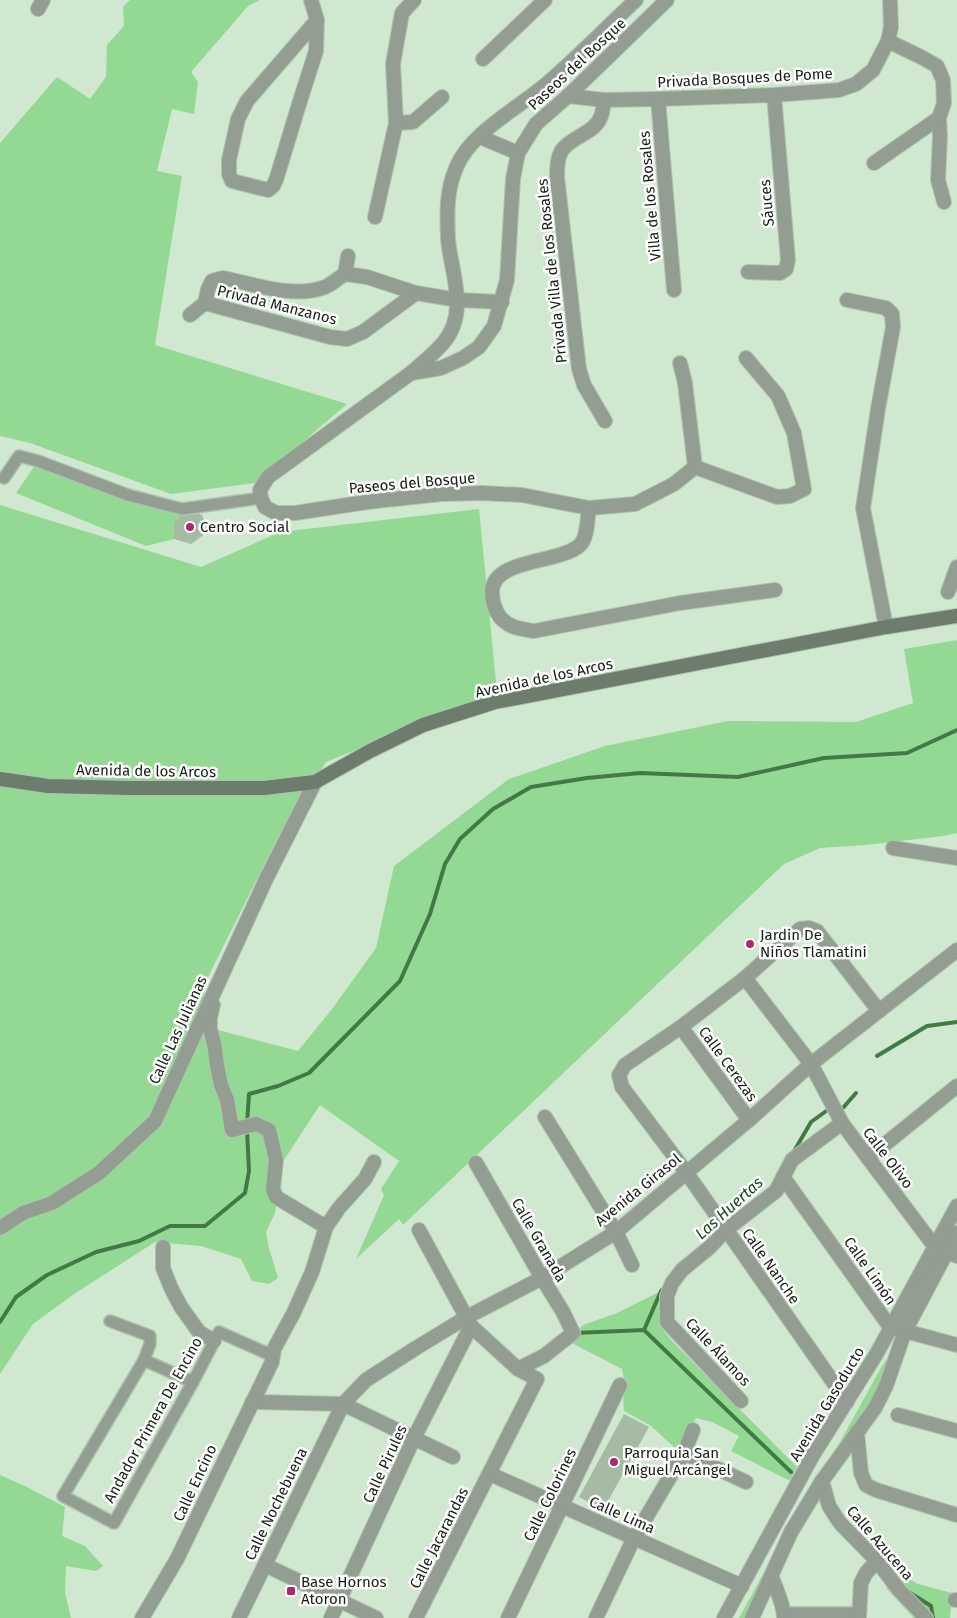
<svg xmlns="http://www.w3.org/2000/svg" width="957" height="1618" viewBox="0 0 957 1618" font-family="'Fira Sans',sans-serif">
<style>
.green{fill:#93d994}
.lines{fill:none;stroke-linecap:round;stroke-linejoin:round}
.stream{stroke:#427945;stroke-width:4}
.building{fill:#a5bba4}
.pedestrian-casing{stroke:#aec3ae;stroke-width:14}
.minor-casing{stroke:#aec3ae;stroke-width:16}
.tertiary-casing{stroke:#aec3ae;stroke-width:16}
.secondary-casing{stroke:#aec3ae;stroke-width:16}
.pedestrian{stroke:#939d92;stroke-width:11}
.minor{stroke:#939d92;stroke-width:14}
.tertiary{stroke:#939d92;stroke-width:14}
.secondary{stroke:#6d7c6d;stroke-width:14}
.poi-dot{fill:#af286d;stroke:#fff;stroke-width:2}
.labels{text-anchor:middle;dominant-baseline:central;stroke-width:5;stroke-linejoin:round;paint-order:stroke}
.street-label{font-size:15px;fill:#151d15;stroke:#fff}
.poi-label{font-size:15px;fill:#151d15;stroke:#fff;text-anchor:start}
.water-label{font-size:16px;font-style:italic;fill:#154a1a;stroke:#fff}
</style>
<rect width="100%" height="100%" fill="#d0e8d0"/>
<g class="green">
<polygon points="130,0 260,0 248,6 191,72 198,82 194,114 172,109 157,171 182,176 155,345 347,404 255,483 171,494 30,443 0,436 0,143 57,77 90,99 106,77 107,45 124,26 123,7"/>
<polygon points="38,461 185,513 174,522 174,539 146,546 16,493"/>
<polygon points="0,505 201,567 280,532 479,509 497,692 326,762 276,841 205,983 203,1026 298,1051 332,1009 376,948 394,866 509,779 605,746 728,721 856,722 913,703 904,649 957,640 957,833 943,836 866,845 820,848 784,864 403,1225 399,1219 356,1259 384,1195 381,1189 399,1161 320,1105 282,1163 275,1213 266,1232 269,1248 278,1278 269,1284 252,1281 241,1259 201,1246 155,1242 74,1294 33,1324 0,1374"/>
<path d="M 661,1291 L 659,1325 L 673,1342 L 797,1467 L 790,1481 L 731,1451 L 739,1436 L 712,1422 L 696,1418 L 677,1450 L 651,1426 L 624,1411 C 622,1396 626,1383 622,1369 L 568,1341 L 583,1325 L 617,1313 Z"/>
<polygon points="890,1355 873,1407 803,1509 749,1618 739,1618 769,1563 809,1498 883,1364"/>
<polygon points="0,1475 25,1486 65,1507 62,1536 85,1546 103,1566 96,1571 66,1566 65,1593 71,1618 0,1618"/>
<polygon points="907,1578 918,1584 952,1593 950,1618 914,1618 886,1588 888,1584 898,1579"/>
</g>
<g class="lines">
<g class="stream">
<polyline points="877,1056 927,1026 957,1022"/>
<polyline points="839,1109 842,1109 856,1093"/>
<polyline points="247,1124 249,1094 278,1086 309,1073 400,981 430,914 445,864 460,839 493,809 531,787 587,778 640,773 738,777 824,758 907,753 957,730"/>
<polyline points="793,1153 811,1122 829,1109 832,1109"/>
<polyline points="0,1322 16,1297 47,1275 96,1252 139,1241 170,1226 205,1226 245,1193 249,1171 247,1130"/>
<polyline points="644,1330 661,1291 665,1287"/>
<polyline points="575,1333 644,1330 791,1472"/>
<polyline points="907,1591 931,1606 933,1618"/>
</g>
</g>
<g class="building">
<polygon points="198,514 202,515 209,531 191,544 174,539 174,522 181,516"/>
<polygon points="624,1414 649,1427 603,1510 579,1497"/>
</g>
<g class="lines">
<defs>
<g id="pedestrian">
<polyline points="4,478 19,456 38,461 128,495 182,509 261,498"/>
<polyline points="110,1321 150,1336 150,1344 144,1360 63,1496 114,1523 193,1382 219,1332 271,1355 272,1359"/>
<polyline points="144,1360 193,1382"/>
<polyline points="784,1613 859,1613"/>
</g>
<g id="minor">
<polyline points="311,0 317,20 316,51 300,101 276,180 273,186 268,190 232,181 229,174 229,160 238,119 247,101 317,20"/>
<polyline points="38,9 43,0"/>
<polyline points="483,59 545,0"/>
<polyline points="568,96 604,100 658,99 774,95 839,90 856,84 873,70 888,41 891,27 890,0"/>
<polyline points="658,99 674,290"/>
<path d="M 604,100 C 603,105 603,112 601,116 C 596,133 572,136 562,150 C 557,158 557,169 557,177 L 579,369 L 584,385 L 605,421"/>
<polyline points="939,118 940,136 938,180 944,202"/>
<polyline points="396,123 413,122 442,97"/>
<polyline points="874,163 939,118 944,103 943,80 937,66 921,57 888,41"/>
<polyline points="375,217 396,123 393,64 402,13 414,0"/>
<polyline points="748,272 780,273 786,269 788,260 774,95"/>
<polyline points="345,274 367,277 416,293 458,300 502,302"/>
<polyline points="847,300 886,308 892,314 893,327 878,409 863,508 886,627"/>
<path d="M 205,303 L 208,289 L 212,281 L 223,278 C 254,284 294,299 325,287 C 332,284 338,278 345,274 L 348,256"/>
<polyline points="190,315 205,303 330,337 347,339 363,332 416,293"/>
<polyline points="680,363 685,383 695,467"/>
<polyline points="411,373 268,477 260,490 261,498 265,507 276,513 295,513 367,502 441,494 482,493 522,495 589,508 635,504 674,484 695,467"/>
<polyline points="695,467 777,497 790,496 804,489 794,433 778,396 746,358"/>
<path d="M 589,508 C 587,519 588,537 580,545 C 559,564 494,558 492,591 C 492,601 494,609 500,617 C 509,628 521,629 534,631 L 680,603 L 775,590"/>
<polyline points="948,592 957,567"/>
<polyline points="893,848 957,858"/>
<polyline points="745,978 811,1064 842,1123 868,1158 935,1247 957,1256"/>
<polyline points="213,1005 210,1018 210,1029 214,1043 217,1065 221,1085 227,1100 232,1130 256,1124 269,1130 276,1160 273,1189 276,1197 326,1227"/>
<polyline points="681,1027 749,1120"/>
<polyline points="545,1117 616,1232 632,1265"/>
<polyline points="868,1158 957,1086"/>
<polyline points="476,1163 542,1278 563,1312 573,1333 544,1356 518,1369"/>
<polyline points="783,1177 890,1327 957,1345"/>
<polyline points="0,1228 23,1213 52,1203 99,1173 155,1121 267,877 315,782"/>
<polyline points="163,1247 163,1268 171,1288 181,1307 199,1332 214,1341"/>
<polyline points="741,1401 667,1322 667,1296 672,1283 682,1270 710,1247 726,1230 776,1191 792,1160 842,1123"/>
<polyline points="252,1402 343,1404 453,1457"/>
<polyline points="847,1402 686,1172 622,1087 619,1075 625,1065 681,1027 745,978 800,929 809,928 817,931 879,1011"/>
<polyline points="898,1415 957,1431"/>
<polyline points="857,1432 861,1473 866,1485 876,1490 957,1515"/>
<polyline points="684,1453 746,1482"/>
<polyline points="490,1474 742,1586"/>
<polyline points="822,1481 829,1506 840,1523 877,1561 899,1590 926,1618"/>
<polyline points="265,1565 376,1618"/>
<path d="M 772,1577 C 776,1590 784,1604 784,1618"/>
<polyline points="955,1600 957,1600"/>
<polyline points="142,1618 177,1559 272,1362 274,1349 294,1312 312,1272 326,1227 339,1208 365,1179 374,1162"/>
<polyline points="331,1618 414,1438 471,1326"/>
<polyline points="416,1618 537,1379 518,1369 471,1326 419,1230"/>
<polyline points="508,1618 620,1385"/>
<polyline points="596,1618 634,1538 684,1453 693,1430"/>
<polyline points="859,1618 861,1583 866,1573 877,1561"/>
</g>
<g id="tertiary">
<polyline points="480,137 518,153"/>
<polyline points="411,373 441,368 463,358 479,347 494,326 507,280 513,179 518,153 536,124 568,96 667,0"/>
<path d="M 411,373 C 422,363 435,353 444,342 C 469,311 451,273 448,239 C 447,213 446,192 456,168 C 471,131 521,107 550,81 C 580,55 607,27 636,0"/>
<polyline points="239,1618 343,1404 366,1380 416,1348 467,1317 542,1278 616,1232 749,1120 811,1064 957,950"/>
<polyline points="724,1618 813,1455 877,1353 957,1206"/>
<polyline points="752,1618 791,1532 822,1481 875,1408 886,1386 905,1331 957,1233"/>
</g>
<polyline id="secondary" points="0,779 48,786 129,788 264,788 315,782 370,751 423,725 495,702 886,627 957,616"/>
</defs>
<use href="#pedestrian" class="pedestrian-casing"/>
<use href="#minor" class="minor-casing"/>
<use href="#tertiary" class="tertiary-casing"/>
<use href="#secondary" class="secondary-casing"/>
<use href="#pedestrian" class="pedestrian"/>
<use href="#minor" class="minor"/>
<use href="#tertiary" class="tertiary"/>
<use href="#secondary" class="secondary"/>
</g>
<g class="poi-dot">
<circle cx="190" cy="527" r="5"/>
<circle cx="750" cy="944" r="5"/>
<circle cx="614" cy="1462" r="5"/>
<rect x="286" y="1586" width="10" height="10" rx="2.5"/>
</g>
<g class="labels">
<g class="street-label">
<text transform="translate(577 64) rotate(-43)">Paseos del Bosque</text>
<text transform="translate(745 78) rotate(-3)">Privada Bosques de Pome</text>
<text transform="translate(650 196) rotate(-95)">Villa de los Rosales</text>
<text transform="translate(767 203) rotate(-95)">Sáuces</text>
<text transform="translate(552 271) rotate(-96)">Privada Villa de los Rosales</text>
<text transform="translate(277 305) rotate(14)">Privada Manzanos</text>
<text transform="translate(412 483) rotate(-5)">Paseos del Bosque</text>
<text transform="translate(544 678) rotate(-12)">Avenida de los Arcos</text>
<text transform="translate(146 771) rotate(1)">Avenida de los Arcos</text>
<text transform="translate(178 1030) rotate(-65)">Calle Las Julianas</text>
<text transform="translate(728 1064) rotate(54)">Calle Cerezas</text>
<text transform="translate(888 1158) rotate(53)">Calle Olivo</text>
<text transform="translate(638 1190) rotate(-39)">Avenida Girasol</text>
<text transform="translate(539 1240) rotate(60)">Calle Granada</text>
<text transform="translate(771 1266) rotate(55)">Calle Nanche</text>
<text transform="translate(870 1271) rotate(55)">Calle Limón</text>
<text transform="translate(718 1352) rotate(47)">Calle Álamos</text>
<text transform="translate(827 1404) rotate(-59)">Avenida Gasoducto</text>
<text transform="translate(153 1420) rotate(-61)">Andador Primera De Encino</text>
<text transform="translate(385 1464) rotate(-65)">Calle Pirules</text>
<text transform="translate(195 1483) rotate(-65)">Calle Encino</text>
<text transform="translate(550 1495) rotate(-64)">Calle Colorines</text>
<text transform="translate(276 1504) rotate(-64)">Calle Nochebuena</text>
<text transform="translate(622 1515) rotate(24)">Calle Lima</text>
<text transform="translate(439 1538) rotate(-63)">Calle Jacarandas</text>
<text transform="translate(880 1543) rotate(49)">Calle Azucena</text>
</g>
<g class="poi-label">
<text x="200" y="527">Centro Social</text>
<text x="760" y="935">Jardin De<tspan x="760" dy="17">Niños Tlamatini</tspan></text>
<text x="624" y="1453">Parroquia San<tspan x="624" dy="17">Miguel Arcángel</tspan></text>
<text x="301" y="1582">Base Hornos<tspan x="301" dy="17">Atoron</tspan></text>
</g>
<g class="water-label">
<text transform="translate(729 1208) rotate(-42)">Las Huertas</text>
</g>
</g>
</svg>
